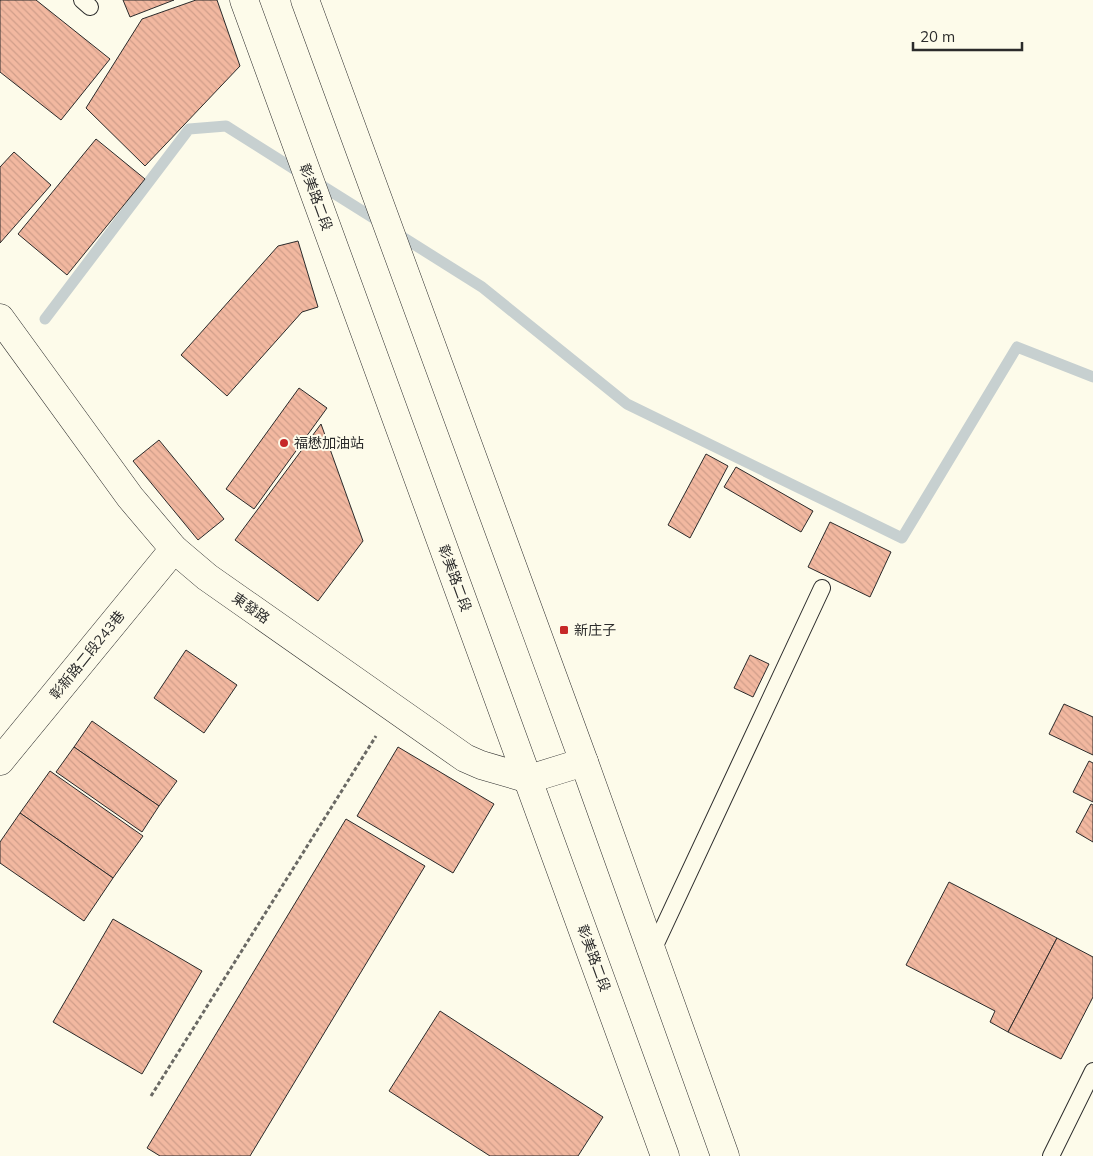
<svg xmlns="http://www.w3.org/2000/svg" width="1093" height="1156" viewBox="0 0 1093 1156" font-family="Mulish,'Noto Sans TC',sans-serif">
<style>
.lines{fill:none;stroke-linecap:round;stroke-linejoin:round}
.stream{stroke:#c7d0d0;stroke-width:11}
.building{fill:url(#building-back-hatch);stroke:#2b2b2b}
.service-casing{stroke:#2b2b2b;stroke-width:18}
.minor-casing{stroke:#2b2b2b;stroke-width:29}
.secondary-casing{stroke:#2b2b2b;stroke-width:29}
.path{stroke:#6a6964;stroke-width:3;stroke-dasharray:4 2.5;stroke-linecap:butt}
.service{stroke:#fdfbea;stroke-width:16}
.minor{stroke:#fdfbea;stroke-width:28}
.secondary{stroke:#fdfbea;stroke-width:28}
.poi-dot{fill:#c62828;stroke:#fdfbea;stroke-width:2}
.labels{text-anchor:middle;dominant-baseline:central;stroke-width:4;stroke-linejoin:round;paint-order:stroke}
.street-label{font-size:14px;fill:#2b2b2b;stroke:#fdfbea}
.poi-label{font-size:14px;fill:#2b2b2b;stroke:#fdfbea;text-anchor:start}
</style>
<defs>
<pattern id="building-back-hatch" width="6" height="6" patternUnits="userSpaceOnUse" patternTransform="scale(1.25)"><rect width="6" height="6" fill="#f2b8a0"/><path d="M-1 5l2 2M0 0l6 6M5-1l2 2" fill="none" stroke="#d09e8a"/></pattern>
</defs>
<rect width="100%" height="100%" fill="#fdfbea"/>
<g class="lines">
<g class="stream">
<polyline points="316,182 383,224"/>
<polyline points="396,233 482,287 627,404 902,538 1017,347 1093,377"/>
<polyline points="45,319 189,129 226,126 302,174"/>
</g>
</g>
<g class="building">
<polygon points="0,0 36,0 110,59 61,120 0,72"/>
<polygon points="123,0 174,0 130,17"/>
<polygon points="196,0 217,0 240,66 145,166 86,108 142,19"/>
<polygon points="96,139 145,179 67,275 18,234"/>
<polygon points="14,152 51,185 0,243 0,167"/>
<polygon points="298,241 318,307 302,312 227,396 181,355 278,246"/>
<polygon points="299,388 327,408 254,509 226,489"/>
<polygon points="321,424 363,541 318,601 235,540"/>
<polygon points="159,440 224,519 198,540 133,461"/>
<polygon points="706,454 728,466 690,538 668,525"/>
<polygon points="736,467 813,511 801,532 724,487"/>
<polygon points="830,522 891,552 870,597 808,567"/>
<polygon points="186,650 237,685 204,733 154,698"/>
<polygon points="750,655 769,664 753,697 734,688"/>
<polygon points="1064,704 1093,717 1093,755 1049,734"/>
<polygon points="92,721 177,781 159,806 74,747"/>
<polygon points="74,747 159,806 142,832 56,772"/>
<polygon points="398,747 494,804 453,873 357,816"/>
<polygon points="1089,761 1093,763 1093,802 1073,792"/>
<polygon points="50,771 143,836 113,878 20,813"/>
<polygon points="1091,804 1093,805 1093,842 1076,832"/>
<polygon points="20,813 113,878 84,921 0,863 0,842"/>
<polygon points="346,819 425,866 250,1156 160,1156 147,1148"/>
<polygon points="949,882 1057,938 1008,1032 990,1022 995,1011 906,965"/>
<polygon points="113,919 202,971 142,1074 53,1022"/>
<polygon points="1057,938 1093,957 1093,997 1061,1059 1008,1032"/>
<polygon points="440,1011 603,1117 578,1156 490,1156 389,1091"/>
</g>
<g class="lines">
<defs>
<g id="service">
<polyline points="82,0 90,7"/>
<polyline points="652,952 822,588"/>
<polyline points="1051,1156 1093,1071"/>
</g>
<g id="minor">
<polyline points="0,318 130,497 174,549 207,577 465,758 481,765 529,779 584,762"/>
<polyline points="0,761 174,549"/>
</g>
<g id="secondary">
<polyline points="244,0 665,1156"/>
<polyline points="305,0 584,762 725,1156"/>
</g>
</defs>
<use href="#service" class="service-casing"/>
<use href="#minor" class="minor-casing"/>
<use href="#secondary" class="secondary-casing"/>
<polyline class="path" points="151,1096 376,736"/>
<use href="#service" class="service"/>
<use href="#minor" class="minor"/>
<use href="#secondary" class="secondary"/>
</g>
<g class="poi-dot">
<circle cx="284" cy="443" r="5"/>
<rect x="559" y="625" width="10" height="10" rx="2.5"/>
</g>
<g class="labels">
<g class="street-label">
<text transform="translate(316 197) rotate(70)">彰美路二段</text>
<text transform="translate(455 578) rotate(70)">彰美路二段</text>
<text transform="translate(251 608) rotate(35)">東發路</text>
<text transform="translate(87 655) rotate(-51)">彰新路二段243巷</text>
<text transform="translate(594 958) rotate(70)">彰美路二段</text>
</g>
<g class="poi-label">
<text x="294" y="443">福懋加油站</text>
<text x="574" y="630">新庄子</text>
</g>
</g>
<path d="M913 42v8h109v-8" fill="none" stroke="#2b2b2b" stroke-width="2.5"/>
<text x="920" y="42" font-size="15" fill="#2b2b2b" stroke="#fdfbea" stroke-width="4" paint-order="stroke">20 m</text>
</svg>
